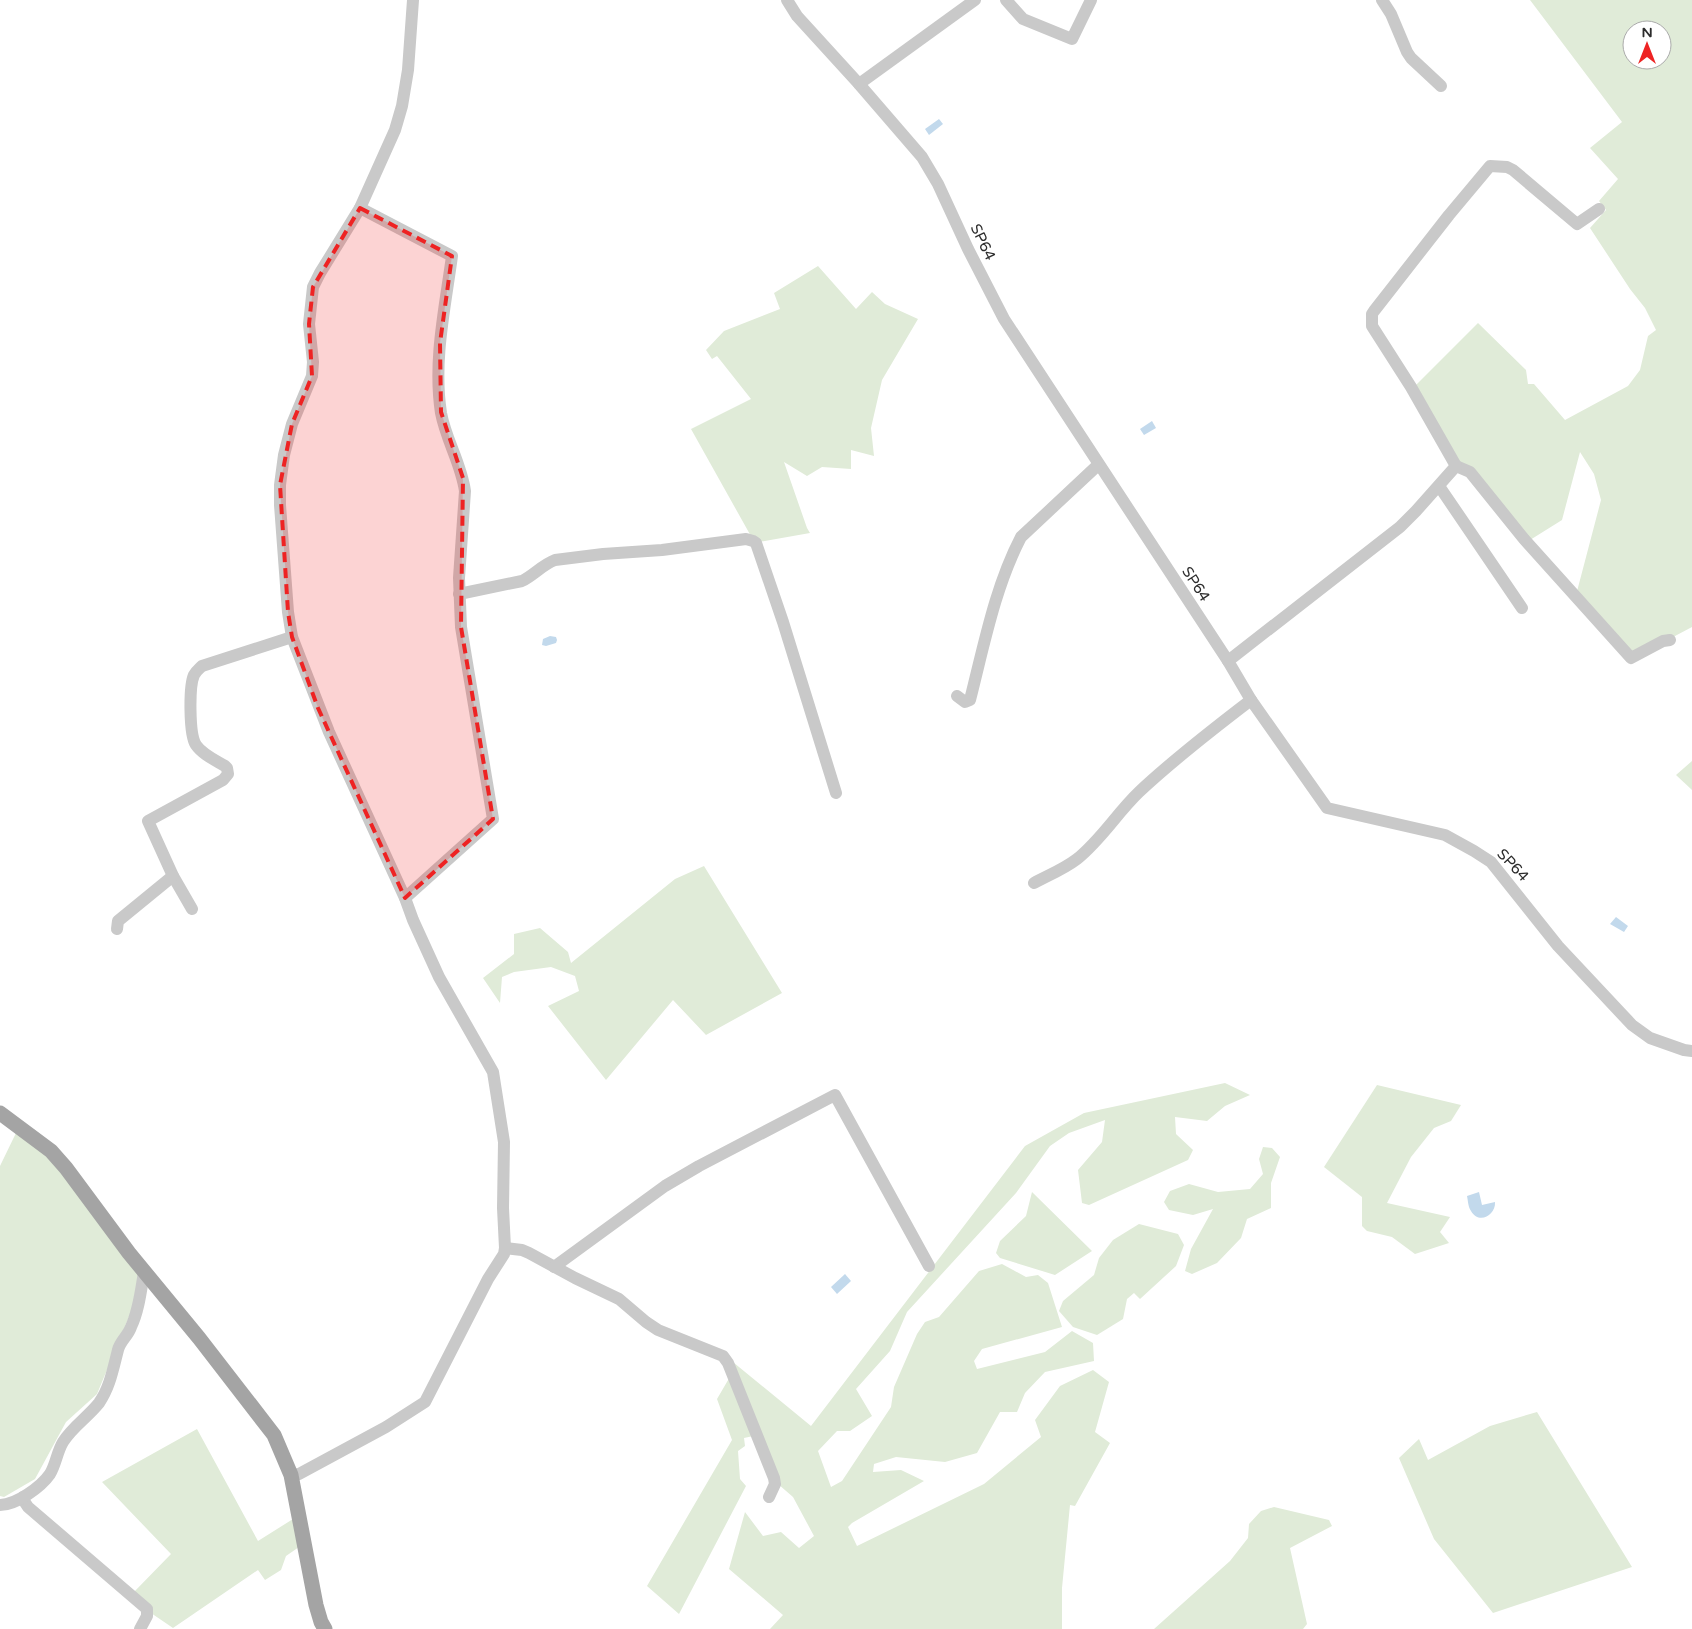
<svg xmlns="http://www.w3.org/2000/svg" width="1692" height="1629" viewBox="0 0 1692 1629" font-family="'Varela Round',sans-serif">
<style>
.green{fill:#e0ebd8;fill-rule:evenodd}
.water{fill:#c2d9ec}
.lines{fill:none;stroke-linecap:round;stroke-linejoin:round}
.minor{stroke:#c9c9c9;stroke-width:12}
.major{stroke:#a4a4a4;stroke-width:15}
.marked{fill:#ee2323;fill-opacity:0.2;stroke:#ee2323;stroke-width:4;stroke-dasharray:10 6;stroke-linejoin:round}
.labels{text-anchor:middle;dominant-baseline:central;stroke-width:5;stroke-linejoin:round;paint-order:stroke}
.street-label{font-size:15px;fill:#2c2c2c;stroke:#fff}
</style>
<rect width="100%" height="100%" fill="#fff"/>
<g class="green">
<path d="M 1530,0 L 1692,0 L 1692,627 L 1641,654 L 1627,654 L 1575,599 L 1601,500 L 1594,474 L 1580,452 L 1562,520 L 1530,540 L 1457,463 L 1414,387 L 1478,323 L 1526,370 L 1528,384 L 1534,384 L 1565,420 L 1628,386 L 1640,370 L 1648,336 L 1656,330 L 1645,308 L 1630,289 L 1590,228 L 1606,210 L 1599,201 L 1618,179 L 1590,148 L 1622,122 ZM 1632,30 L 1662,30 L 1662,60 L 1632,60 Z"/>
<polygon points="818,266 856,309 872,292 885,304 918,319 882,380 871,428 874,456 851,450 851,469 822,467 807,476 784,462 807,528 810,533 759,542 752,538 691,429 751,399 717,356 712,359 706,350 724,331 780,309 774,293"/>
<polygon points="1692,761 1692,790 1676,775"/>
<polygon points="704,866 782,993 706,1035 673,1000 606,1080 548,1006 579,991 575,976 551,967 514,972 502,977 500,1003 483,978 514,954 514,934 540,928 568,952 571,963 675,879"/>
<polygon points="1225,1083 1250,1095 1225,1106 1207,1121 1175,1117 1176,1134 1193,1150 1188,1160 1089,1205 1082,1203 1078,1170 1102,1142 1105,1120 1069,1133 1050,1146 1016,1193 907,1312 890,1351 856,1389 872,1416 850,1431 837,1431 818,1451 831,1487 842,1481 891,1407 894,1387 917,1334 925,1322 939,1317 979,1271 1002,1264 1026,1277 1038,1275 1048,1283 1062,1327 982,1349 974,1361 977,1369 1045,1352 1072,1331 1093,1343 1094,1361 1045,1372 1025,1393 1017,1412 1000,1412 977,1453 945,1462 896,1457 874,1464 873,1472 901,1470 924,1481 852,1523 848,1527 857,1546 984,1484 1041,1437 1035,1420 1060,1386 1093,1370 1109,1382 1095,1432 1110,1443 1075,1506 1070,1505 1062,1588 1062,1629 770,1629 783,1615 729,1569 745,1512 763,1536 781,1532 799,1548 814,1536 793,1497 778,1484 758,1435 744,1438 745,1446 738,1451 740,1479 746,1486 679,1614 647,1586 732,1440 717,1399 731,1375 728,1358 811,1426 1025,1146 1084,1113"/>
<polygon points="1377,1085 1461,1105 1451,1121 1434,1128 1411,1157 1387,1203 1450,1217 1440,1232 1449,1243 1415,1254 1392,1237 1367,1231 1362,1226 1362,1197 1324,1167"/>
<polygon points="16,1133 55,1162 140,1275 133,1307 97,1394 66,1422 35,1479 4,1497 0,1496 0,1166"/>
<polygon points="1263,1147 1272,1148 1280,1157 1271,1183 1271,1208 1247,1219 1241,1238 1217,1263 1192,1274 1185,1271 1191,1249 1213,1209 1193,1215 1169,1210 1164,1202 1170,1191 1189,1184 1218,1192 1250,1189 1263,1174 1259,1159"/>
<polygon points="1032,1192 1092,1251 1055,1275 1000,1258 996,1253 1000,1241 1026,1216"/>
<polygon points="1139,1224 1178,1234 1184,1245 1176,1266 1140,1299 1134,1293 1127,1299 1123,1319 1097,1335 1073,1327 1059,1311 1063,1301 1094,1275 1099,1258 1113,1240"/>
<polygon points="1537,1412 1632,1567 1493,1613 1434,1539 1399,1458 1419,1439 1428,1460 1490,1426"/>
<polygon points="197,1429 258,1541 293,1519 299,1547 286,1556 281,1570 265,1580 258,1570 173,1628 148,1611 133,1593 171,1554 102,1482"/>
<polygon points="1274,1507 1329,1520 1332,1526 1290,1548 1307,1624 1303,1629 1154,1629 1230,1561 1248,1538 1249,1524 1261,1511"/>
</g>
<g class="water">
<polygon points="939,119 943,124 929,135 925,129"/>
<polygon points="1152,421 1156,428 1144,435 1140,429"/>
<polygon points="550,636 556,637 557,640 556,643 546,646 542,645 543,639"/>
<polygon points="1616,917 1628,926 1624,932 1610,924"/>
<path d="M 1479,1192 L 1482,1205 L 1495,1202 C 1496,1215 1479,1225 1471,1211 C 1468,1207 1468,1200 1467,1196 Z"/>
<polygon points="845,1274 851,1281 837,1294 831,1287"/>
</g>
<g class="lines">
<g class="minor">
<polyline points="787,0 797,16 859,84 922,157 938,184 968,249 1004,319 1228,661 1251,700 1327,808 1445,835 1474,851 1491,862 1558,946 1632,1025 1650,1038 1684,1050 1692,1051"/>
<polyline points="1006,0 1023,19 1072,39 1091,0"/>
<polyline points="1382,0 1391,14 1407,52 1411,58 1441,86"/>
<polyline points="859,84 975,0"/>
<path d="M 360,208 L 452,256 C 445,308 433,361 441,413 C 446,440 461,463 465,491 L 459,578 L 461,627 L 493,819 L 405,898"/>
<polyline points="1456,466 1470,472 1524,539 1631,658 1663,641 1670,640"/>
<polyline points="1439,486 1522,608"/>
<path d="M 459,594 L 522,581 C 534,575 542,565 555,560 L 603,554 L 662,550 L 746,539 L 753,541 L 756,543 L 783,622 L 836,793"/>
<polyline points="1228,661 1400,527 1416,511 1456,466 1411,387 1372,326 1372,314 1374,311 1449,215 1490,166 1507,167 1513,170 1577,224 1599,209"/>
<path d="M 957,696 L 965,702 L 970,700 C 984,645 995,587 1021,537 L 1098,465"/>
<path d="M 1034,883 C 1049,875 1064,869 1077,859 C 1101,840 1117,813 1139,792 C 1174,759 1213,729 1251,700"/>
<path d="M 192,909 L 173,876 L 148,821 L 223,780 L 228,774 L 227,768 L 225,766 C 215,760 202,754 196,745 C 189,735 189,686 194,675 C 196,671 199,669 202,666 L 292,637"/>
<polyline points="117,929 118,921 173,876"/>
<polyline points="505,1248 522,1250 529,1253 575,1278 619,1299 646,1322 658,1330 723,1356 728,1363 774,1478 775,1484 769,1497"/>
<polyline points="554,1267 665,1186 699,1166 835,1095 929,1266"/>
<polyline points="291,1475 299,1474 386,1427 425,1402 488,1279 504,1254 505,1248 503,1208 504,1142 493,1072 439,977 413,920 405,898 329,732 292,637 288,612 280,505 280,485 284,455 292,424 312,376 313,362 309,324 313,287 320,273 360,208 395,130 402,106 408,70 413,0"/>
<polyline points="23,1497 24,1501 28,1507 147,1609 147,1616 140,1629"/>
<path d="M 0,1505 C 16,1505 41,1487 50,1474 C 56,1464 57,1452 63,1442 C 72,1427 88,1417 99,1403 C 110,1387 113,1369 118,1350 C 120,1341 128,1336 131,1327 C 139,1310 141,1290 144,1272"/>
</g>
<polyline class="major" points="0,1113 51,1151 66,1168 129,1253 199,1338 274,1435 291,1475 316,1605 321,1622 325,1629"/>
</g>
<path class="marked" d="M 360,208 L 452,256 L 440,343 L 441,412 L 463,478 L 461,627 L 493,819 L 405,898 L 318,708 L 292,637 L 288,612 L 280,485 L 292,424 L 312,376 L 309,324 L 313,287 Z"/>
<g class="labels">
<g class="street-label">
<text transform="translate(983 242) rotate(64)">SP64</text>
<text transform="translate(1196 584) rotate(57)">SP64</text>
<text transform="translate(1513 865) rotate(47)">SP64</text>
</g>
</g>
<g transform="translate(1647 45)"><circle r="24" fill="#ffffff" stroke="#ababab"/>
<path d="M0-4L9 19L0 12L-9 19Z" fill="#ee2323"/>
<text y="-8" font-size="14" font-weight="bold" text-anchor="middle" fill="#2c2c2c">N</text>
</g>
</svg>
